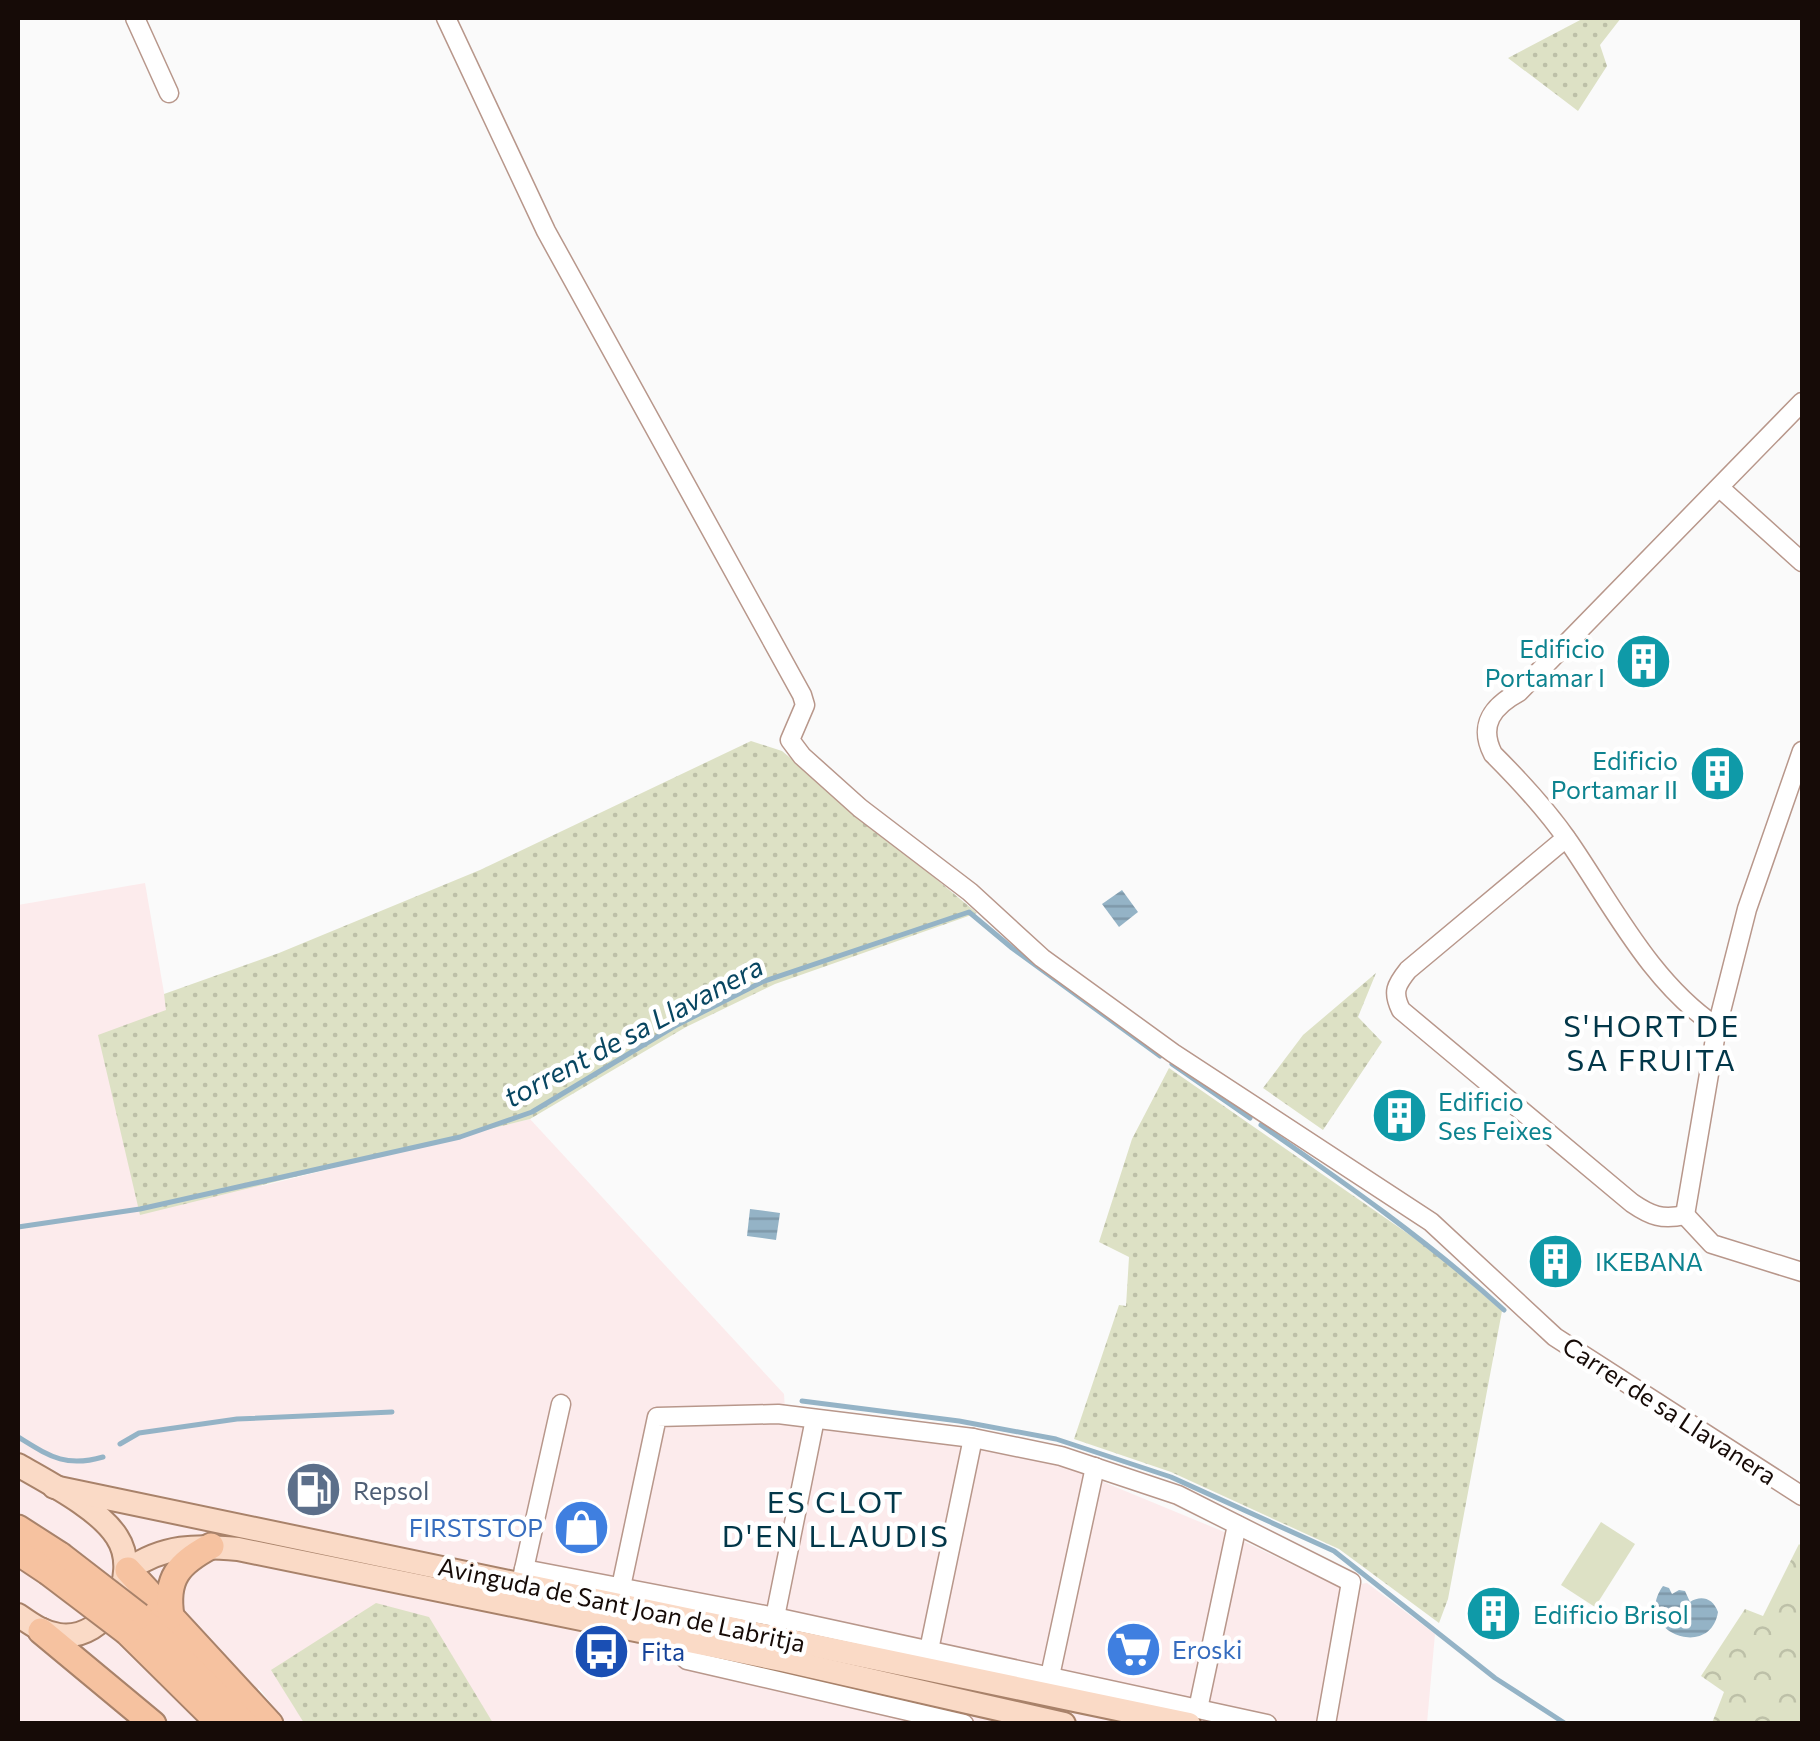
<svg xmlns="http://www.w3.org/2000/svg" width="1820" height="1741" viewBox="0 0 1820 1741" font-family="Commissioner,sans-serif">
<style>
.industrial{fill:#fcebec}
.grass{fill:url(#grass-dots)}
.forest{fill:url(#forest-crowns)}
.pitch{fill:#dde1c5}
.water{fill:url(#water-rules)}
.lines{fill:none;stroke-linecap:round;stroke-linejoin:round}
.stream{stroke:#94b3c6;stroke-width:5}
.minor-casing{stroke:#b8978b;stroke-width:21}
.major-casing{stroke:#a8826a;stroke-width:26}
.highway-casing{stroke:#a8826a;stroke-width:29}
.minor{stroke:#fff;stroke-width:18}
.major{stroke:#fadac6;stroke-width:22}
.highway{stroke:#f6c2a0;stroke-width:25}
.highway-bridge-casing{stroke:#a8826a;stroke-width:29;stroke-linecap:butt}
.highway-bridge{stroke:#f6c2a0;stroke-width:25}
.labels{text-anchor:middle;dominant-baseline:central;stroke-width:9;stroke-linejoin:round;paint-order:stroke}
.culture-label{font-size:25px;fill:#0d838f;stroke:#fff;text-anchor:start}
.street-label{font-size:25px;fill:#160b07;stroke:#fff}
.service-label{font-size:25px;fill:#4e5e75;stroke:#fff;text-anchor:start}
.shop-label{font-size:25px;fill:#366cbe;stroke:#fff;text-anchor:end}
.transit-label{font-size:25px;fill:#164399;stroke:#fff;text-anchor:start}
.water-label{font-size:28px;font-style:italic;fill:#084661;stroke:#fff}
.quarter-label{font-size:30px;letter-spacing:2.5px;fill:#023749;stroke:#fff}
</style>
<defs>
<pattern id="grass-dots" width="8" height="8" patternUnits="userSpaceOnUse" patternTransform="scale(2.5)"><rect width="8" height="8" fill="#dde1c5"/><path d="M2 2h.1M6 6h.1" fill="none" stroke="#bdc0a8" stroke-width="1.8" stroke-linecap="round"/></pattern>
<pattern id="forest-crowns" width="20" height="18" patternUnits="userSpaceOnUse" patternTransform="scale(2.5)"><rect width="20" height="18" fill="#dde1c5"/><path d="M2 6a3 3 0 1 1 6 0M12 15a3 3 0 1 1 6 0" fill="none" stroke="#bdc0a8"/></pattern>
<pattern id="water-rules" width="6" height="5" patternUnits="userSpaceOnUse" patternTransform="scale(2.5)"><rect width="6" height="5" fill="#94b3c6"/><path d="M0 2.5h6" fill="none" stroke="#7f99a9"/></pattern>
</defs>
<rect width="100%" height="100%" fill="#fafafa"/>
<polygon class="industrial" points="145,883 167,1010 262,1186 530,1119 784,1394 786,1425 978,1447 1055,1462 1222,1531 1339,1587 1367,1583 1435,1634 1427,1723 287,1724 259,1688 215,1723 18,1724 18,905"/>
<g class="grass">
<polygon points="1584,18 1621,18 1600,45 1607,66 1578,111 1508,58"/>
<polygon points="751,741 782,751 977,913 775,984 686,1027 530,1119 140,1215 98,1035 166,1010 164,994 279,953 480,870"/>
<polygon points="1376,973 1358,1017 1382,1042 1323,1130 1263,1088 1303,1035"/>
<polygon points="1169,1068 1433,1251 1502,1311 1448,1599 1439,1623 1339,1549 1171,1472 1074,1439 1119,1305 1126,1306 1129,1257 1099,1242 1132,1139"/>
<polygon points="376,1603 429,1617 493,1723 304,1723 271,1670"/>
</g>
<polygon class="forest" points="1799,1544 1802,1547 1802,1723 1712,1723 1724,1692 1701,1676 1745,1609 1763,1616"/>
<polygon class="pitch" points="1601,1522 1635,1544 1595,1607 1561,1585"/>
<g class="water">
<polygon points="1122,890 1138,912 1119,927 1102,904"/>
<polygon points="750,1209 780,1213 776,1240 747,1236"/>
<path d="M 1663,1586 L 1669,1588 L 1672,1594 L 1679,1590 L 1685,1591 L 1690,1602 C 1701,1595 1713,1598 1718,1612 C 1710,1662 1631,1630 1663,1586 Z"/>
</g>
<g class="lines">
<g class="stream">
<polyline points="1172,1064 1250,1118"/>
<path d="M 1261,1125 C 1345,1183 1428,1241 1504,1310"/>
<polyline points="18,1227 140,1209 460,1137 532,1112 675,1026 762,982 969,912 1012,948 1160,1056"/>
<polyline points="802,1401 959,1421 1056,1439 1171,1477 1334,1551 1495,1678 1566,1724"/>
<path d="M 18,1437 C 49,1456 65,1468 103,1457"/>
<polyline points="120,1444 139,1433 237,1419 392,1412"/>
</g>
<defs>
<g id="minor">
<polyline points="135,18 169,93"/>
<polyline points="446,18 546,231 802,695 805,705 790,740 802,756 860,808 970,892 1042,958 1173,1053 1431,1222 1555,1337 1802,1496"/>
<polyline points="1720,488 1802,562"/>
<path d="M 1566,838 L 1408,970 C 1396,985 1392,992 1401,1010 L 1632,1203 C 1651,1216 1662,1220 1685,1215"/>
<path d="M 1717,1027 C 1651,983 1613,906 1569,842 C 1547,810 1520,781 1493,754 C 1478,725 1493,706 1519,692 L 1802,402"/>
<polyline points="1685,1215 1717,1027 1747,909 1802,751"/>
<polyline points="1685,1215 1712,1244 1802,1272"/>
<polyline points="524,1569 775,1617 1267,1724"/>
<polyline points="522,1578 561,1404"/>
<polyline points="621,1587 657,1417 778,1414 973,1438 1061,1456 1178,1495 1351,1582 1326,1724"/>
<polyline points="775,1617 815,1419"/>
<polyline points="658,1635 687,1660 964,1724"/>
<polyline points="929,1650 973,1438"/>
<polyline points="1050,1676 1095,1467"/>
<polyline points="1198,1709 1237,1525"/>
</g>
<g id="major">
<path d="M 18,1465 C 47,1482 99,1508 117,1537 C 142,1575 107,1642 59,1635 C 43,1633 31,1624 18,1615"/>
<polyline points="54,1487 1189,1724"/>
<path d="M 128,1570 C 163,1545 197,1545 238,1549 L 782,1660 L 1064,1724"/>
</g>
<g id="highway">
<polyline points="18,1528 60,1555"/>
<polyline points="18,1552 48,1572"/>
<polyline points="128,1570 270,1724"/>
<polyline points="139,1616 245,1724"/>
<path d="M 171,1616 C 165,1578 179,1563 211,1546"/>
<polyline points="41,1631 153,1724"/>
<polyline points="127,1632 220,1724"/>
</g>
</defs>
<use href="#minor" class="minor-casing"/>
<use href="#major" class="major-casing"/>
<use href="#highway" class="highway-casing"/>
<use href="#minor" class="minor"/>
<use href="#major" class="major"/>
<use href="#highway" class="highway"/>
<defs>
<g id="highway-bridge">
<polyline points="60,1555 139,1616"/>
<polyline points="48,1572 127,1632"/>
</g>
</defs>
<use href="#highway-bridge" class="highway-bridge-casing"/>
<use href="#highway-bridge" class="highway-bridge"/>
</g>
<defs>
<symbol id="building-disc" viewBox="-11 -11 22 22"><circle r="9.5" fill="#0f9aa8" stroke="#fff"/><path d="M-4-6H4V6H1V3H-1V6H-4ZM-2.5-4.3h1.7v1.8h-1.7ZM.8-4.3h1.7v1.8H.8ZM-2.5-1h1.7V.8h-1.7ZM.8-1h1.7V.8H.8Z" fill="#fff"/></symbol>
<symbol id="fuel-disc" viewBox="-11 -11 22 22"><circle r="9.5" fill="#5c6f8a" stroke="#fff"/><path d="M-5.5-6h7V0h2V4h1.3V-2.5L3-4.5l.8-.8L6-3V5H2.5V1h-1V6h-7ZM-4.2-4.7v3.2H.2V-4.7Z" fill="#fff"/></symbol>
<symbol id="shop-disc" viewBox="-11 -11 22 22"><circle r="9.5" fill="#3f7fe0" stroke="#fff"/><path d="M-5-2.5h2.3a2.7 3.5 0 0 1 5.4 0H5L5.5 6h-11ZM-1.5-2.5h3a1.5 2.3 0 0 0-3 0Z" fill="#fff"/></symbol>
<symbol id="supermarket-disc" viewBox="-11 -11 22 22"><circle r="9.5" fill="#3f7fe0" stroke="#fff"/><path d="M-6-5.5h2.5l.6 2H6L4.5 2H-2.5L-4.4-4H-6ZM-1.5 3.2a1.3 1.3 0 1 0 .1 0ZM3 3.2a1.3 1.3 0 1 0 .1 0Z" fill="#fff"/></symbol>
<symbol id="bus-disc" viewBox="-11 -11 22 22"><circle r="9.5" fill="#1a4fb4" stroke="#fff"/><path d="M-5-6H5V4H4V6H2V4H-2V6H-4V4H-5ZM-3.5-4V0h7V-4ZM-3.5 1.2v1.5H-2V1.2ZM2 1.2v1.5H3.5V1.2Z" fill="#fff"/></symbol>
</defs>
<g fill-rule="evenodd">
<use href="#building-disc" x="1612" y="630" width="63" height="63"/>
<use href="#building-disc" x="1686" y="742" width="63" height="63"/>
<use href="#building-disc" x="1368" y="1084" width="63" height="63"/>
<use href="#building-disc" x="1524" y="1230" width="63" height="63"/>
<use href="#fuel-disc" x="282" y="1458" width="63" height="63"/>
<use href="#shop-disc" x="550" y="1496" width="63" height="63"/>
<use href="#building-disc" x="1462" y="1582" width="63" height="63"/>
<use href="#supermarket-disc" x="1102" y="1618" width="63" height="63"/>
<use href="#bus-disc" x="570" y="1620" width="63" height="63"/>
</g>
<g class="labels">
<g class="culture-label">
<text x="1605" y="648" text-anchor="end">Edificio<tspan x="1605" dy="29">Portamar I</tspan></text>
<text x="1678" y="760" text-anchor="end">Edificio<tspan x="1678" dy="29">Portamar II</tspan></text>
<text x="1438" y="1101">Edificio<tspan x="1438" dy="29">Ses Feixes</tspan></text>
<text x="1595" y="1261">IKEBANA</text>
<text x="1533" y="1614">Edificio Brisol</text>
</g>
<g class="street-label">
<text transform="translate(1670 1410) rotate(33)">Carrer de sa Llavanera</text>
<text transform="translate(622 1604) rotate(12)">Avinguda de Sant Joan de Labritja</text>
</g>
<g class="service-label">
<text x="353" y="1490">Repsol</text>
</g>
<g class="shop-label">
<text x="543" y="1527">FIRSTSTOP</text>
<text x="1172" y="1649" text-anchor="start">Eroski</text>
</g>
<g class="transit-label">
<text x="641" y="1651">Fita</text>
</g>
<g class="water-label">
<text transform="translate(633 1031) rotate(-28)">torrent de sa Llavanera</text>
</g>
<g class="quarter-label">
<text x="1652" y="1024">S'HORT DE<tspan x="1652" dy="34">SA FRUITA</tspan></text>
<text x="836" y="1500">ES CLOT<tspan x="836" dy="34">D'EN LLAUDIS</tspan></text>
</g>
</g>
<rect width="1820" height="1741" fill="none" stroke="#160b07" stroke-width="40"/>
</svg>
